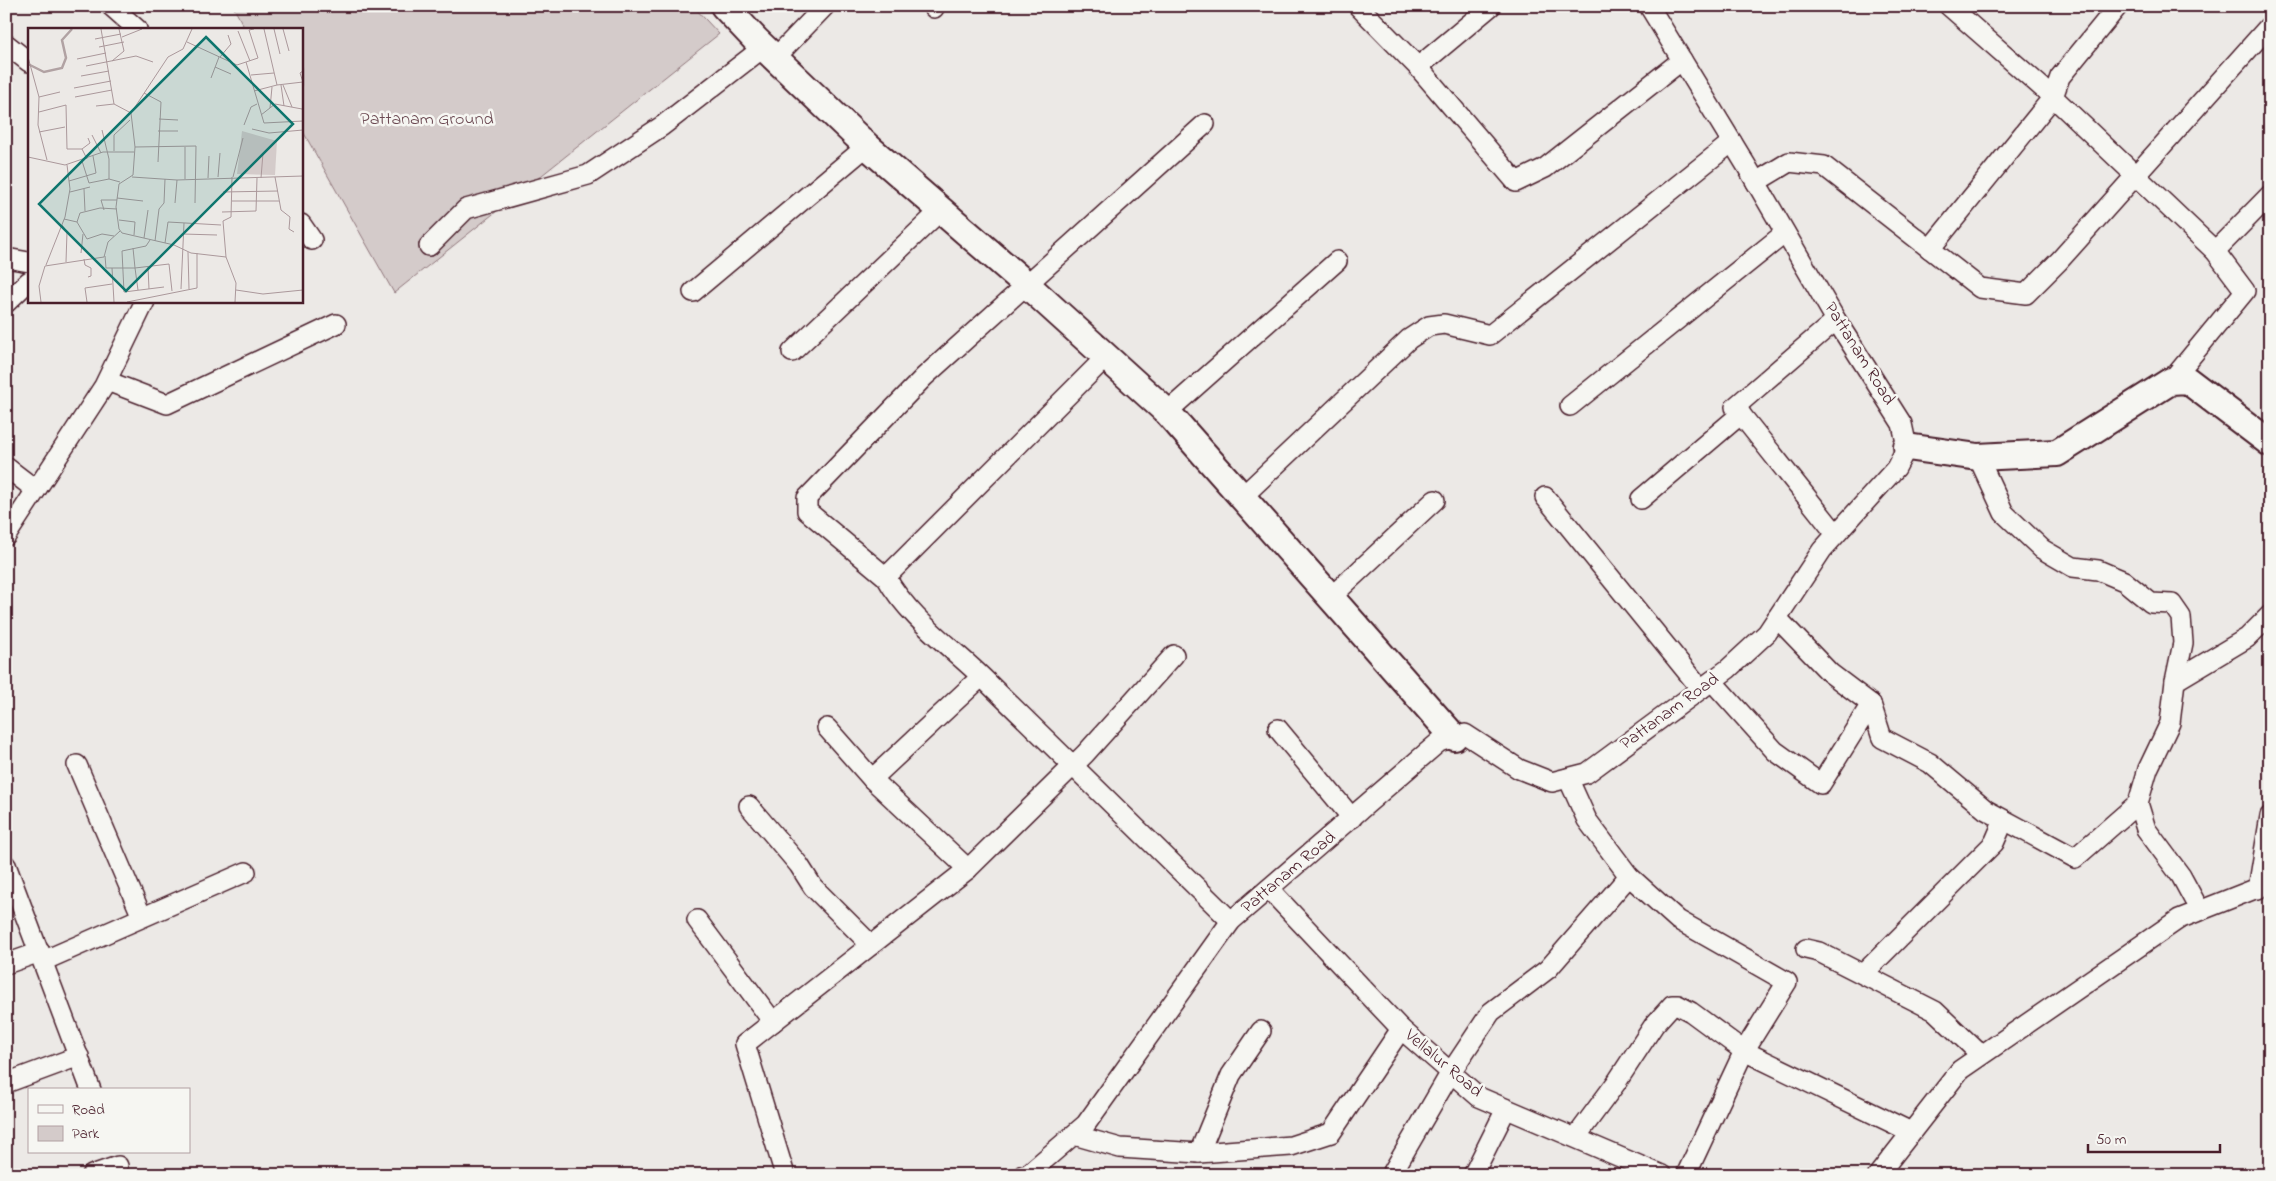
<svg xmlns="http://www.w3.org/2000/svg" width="2276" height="1181" viewBox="0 0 2276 1181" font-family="'Indie Flower',sans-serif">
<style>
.green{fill:#d4cbca;stroke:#8f757a}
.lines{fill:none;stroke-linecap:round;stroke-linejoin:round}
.street-casing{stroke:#4a1f2b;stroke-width:22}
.secondary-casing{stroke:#4a1f2b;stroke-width:30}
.street{stroke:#f6f6f2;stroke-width:19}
.secondary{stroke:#f6f6f2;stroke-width:26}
.labels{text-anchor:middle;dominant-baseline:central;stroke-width:5;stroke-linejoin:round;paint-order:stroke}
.park-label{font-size:18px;fill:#6c4a53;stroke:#f6f6f2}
.street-label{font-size:18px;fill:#4a1f2b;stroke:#f6f6f2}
.inset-river{fill:none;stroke:#b1a2a3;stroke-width:2.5}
.inset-road{fill:none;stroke:#ab989b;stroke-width:1}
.view{fill:#0f766e;fill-opacity:0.15;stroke:#0f766e;stroke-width:2.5}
.inset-edge{fill:none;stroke:#4a1f2b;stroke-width:2.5}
</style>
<rect width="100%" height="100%" fill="#ece9e6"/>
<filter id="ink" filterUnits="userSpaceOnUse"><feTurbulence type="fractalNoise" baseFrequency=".02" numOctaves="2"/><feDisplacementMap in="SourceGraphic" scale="10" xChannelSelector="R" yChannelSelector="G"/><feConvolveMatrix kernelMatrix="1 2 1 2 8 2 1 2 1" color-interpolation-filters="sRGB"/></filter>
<g filter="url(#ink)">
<polygon class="green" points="233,6 693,6 719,34 394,293 301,128 301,29 245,29"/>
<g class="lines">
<defs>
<g id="street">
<polyline points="111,6 137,29"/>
<polyline points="932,6 934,8"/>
<polyline points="1358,6 1418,67 1516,182 1545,168 1682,60"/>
<polyline points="2118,6 2060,77 2053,97 2215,251 2245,291 2171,381"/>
<polyline points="6,44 29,62"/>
<polyline points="776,57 825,6"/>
<polyline points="1418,67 1491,6"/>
<path d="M 1205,124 L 924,377 L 807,498 L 807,511 L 886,577 C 908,617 950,646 983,678 C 1066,759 1148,839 1231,921"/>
<polyline points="1756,182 1789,162 1824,166 1980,288 2026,294 2059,261 2270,25"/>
<polyline points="301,224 312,240"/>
<polyline points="429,246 466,209 588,175 662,126 764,47"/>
<polyline points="1930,249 2053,97 1949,6"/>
<polyline points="2215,251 2270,195"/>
<polyline points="6,258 29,262"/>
<polyline points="693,292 867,146"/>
<polyline points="6,303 29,281"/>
<polyline points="792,352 941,210"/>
<polyline points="107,381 167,404 336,324"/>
<polyline points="1570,406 1785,233"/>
<polyline points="1167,412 1337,261"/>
<polyline points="1978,457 2004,513 2042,549 2073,567 2098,570 2124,581 2151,603 2172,604 2181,617 2183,643 2175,681 2170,723 2148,769 2138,803 2146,829 2181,876 2200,911"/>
<polyline points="6,467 36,490"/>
<polyline points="1242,497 1409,339 1429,326 1444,324 1490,335 1732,142"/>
<polyline points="1545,497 1701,689"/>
<polyline points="1641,499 1741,414"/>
<polyline points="1836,534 1735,407 1836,320"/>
<polyline points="6,536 104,386 145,301"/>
<polyline points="886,577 1106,357"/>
<polyline points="1331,597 1435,500"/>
<polyline points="1777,618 1830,673 1871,704 1882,738 1930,763 1986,810 2075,858 2138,803"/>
<polyline points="1712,681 1775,751 1821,784 1871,704"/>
<polyline points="2175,681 2247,638 2270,615"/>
<polyline points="827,728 872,779 968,869"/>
<polyline points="1278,729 1352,818"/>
<polyline points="77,765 142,917"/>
<polyline points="1568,778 1587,820 1629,876 1678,920 1787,982 1744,1051 1686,1175"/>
<polyline points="872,779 981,677"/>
<polyline points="749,806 799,865 813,887 871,945"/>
<polyline points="6,865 91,1090"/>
<polyline points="1269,889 1401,1029 1479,1097 1662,1175"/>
<polyline points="2258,889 2270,816"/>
<polyline points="697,920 773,1022"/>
<polyline points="1806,949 1819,952 1935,1011 1981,1055"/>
<polyline points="43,961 246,872"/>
<polyline points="6,964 40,952"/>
<polyline points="1863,974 1994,843 2004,820"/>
<polyline points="6,1083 79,1056"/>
<polyline points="1074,1135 1120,1148 1199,1153 1291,1146 1331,1133 1401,1029"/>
<polyline points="1576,1137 1616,1083 1654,1025 1672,1005 1678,1005 1691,1012 1744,1051 1911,1132"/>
<polyline points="1199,1153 1231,1075 1261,1031"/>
<polyline points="92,1175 118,1166"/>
<polyline points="785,1175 745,1044 968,869 1085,754 1174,655"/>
<polyline points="1023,1175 1028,1174 1086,1124 1231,921 1439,742 1465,734 1519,769 1552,782 1587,773 1728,669 1767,633 1822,550 1896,468 1907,447 1902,424 1836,320 1746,165 1649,6"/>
<polyline points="1391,1175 1451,1072 1491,1012 1548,969 1629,876"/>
<polyline points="1473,1175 1506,1109"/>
<polyline points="1878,1175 1960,1070 2179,919 2270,883"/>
</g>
<g id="secondary">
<polyline points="724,6 756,40 867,146 1026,284 1167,412 1454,737"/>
<polyline points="1907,447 1978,457 2057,453 2171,381 2187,380 2270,443"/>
</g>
</defs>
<use href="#street" class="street-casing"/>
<use href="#secondary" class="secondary-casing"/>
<use href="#street" class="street"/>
<use href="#secondary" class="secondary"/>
</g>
</g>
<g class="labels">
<g class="park-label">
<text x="427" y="120">Pattanam Ground</text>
</g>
<g class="street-label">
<text transform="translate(1859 354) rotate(58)">Pattanam Road</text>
<text transform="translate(1670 712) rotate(-36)">Pattanam Road</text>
<text transform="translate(1289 873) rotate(-40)">Pattanam Road</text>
<text transform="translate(1443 1064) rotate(40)">Vellalur Road</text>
</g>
</g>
<g transform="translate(28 28)">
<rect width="275" height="275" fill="#ece9e6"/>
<path d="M 214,103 L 249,113 L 247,147 L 209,146 Z" fill="#d4cbca"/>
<path class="inset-river" d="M 0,36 L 16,44 L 34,40 L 38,30 L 34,12 L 44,1"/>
<path class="inset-road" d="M 73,1 L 86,76M 164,1 L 155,21 L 140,29 L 103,85 L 107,119 L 105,147 L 91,156 L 88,179 L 91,201 L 94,205 L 146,217 L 163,225 L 198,229 L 208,255 L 207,274M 236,1 L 249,57 L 275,54 L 272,45 L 275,43M 246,1 L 252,26M 255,1 L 261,23M 210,3 L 222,33M 94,9 L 114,1M 67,11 L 93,6M 159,14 L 209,37 L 230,30 L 221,2 L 226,1M 71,19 L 96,14M 0,29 L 11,69 L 10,97 L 19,132M 192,29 L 203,16 L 200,7M 49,31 L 78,25M 84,33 L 96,23 L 91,1M 218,34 L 236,95 L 275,93M 58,38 L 108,28 L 125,34M 187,39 L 203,46M 223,47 L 246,45M 53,48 L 81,43M 183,50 L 191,29M 253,57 L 256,78M 255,57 L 264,79M 46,60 L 83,53M 226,63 L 249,57M 116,65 L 133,74 L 130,134M 11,69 L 32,64M 47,69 L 84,62M 68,78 L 86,76 L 103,85M 242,80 L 244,59M 11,84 L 38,77 L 39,121 L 54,121 L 59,131M 233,87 L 247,76 L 274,81M 131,91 L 150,92M 216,97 L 223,79 L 229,76M 224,101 L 241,105 L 275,102M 74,102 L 81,131 L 81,151M 130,103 L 150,103M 11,104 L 37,99M 64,107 L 73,125M 107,119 L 168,118 L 167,175M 157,119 L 157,151M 54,121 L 62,115 L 60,110M 86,123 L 86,107 L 102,92M 0,129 L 37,137 L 75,124 L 106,124M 54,133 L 61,155 L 81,151 L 92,154M 104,149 L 149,152 L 275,148M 190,149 L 192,125M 205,149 L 215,110M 247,149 L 253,182 L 262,189 L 261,201 L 266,204M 180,150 L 181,128M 233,150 L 235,125M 41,153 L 68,145 L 65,128M 56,161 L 57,183M 42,164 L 62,159M 195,164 L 250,163M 89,170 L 115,173M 204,173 L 251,173M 147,175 L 149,152M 76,182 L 73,172 L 89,172M 194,184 L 228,183 L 229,150M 36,191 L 49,194 L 59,211 L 74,206 L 86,208M 91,192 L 107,194 L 106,207M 49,194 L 52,185 L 72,180 L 89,181M 34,197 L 39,204 L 38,234M 155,206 L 189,207M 116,210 L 120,182M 122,212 L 118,218 L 94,223 L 96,264 L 136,259M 127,213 L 131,181 L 136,175 L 137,151M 137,215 L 140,194 L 193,197M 105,220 L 107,240 L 141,236 L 144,263M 160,224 L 161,261M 53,225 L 55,206M 77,228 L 78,240 L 107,240 L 110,262M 198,229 L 195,193 L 203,189 L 204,149M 56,231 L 57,237 L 63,240 L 63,248 L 60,249M 18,237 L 37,189 L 42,161 L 39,137M 120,239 L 121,261M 84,240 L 86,274M 153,261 L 156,195M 208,262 L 235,266 L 275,262M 13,274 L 11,258 L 17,238 L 76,229 L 80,214 L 92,203M 59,274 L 57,260 L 84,256M 99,274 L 169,260 L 169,225"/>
<path class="view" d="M 178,9 L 265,96 L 98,263 L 11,176 Z"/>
<rect width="275" height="275" class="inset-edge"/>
</g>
<rect width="2276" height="1181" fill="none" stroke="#f6f6f2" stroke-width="25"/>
<rect x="12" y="12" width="2251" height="1156" fill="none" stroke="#4a1f2b" stroke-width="2" filter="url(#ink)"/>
<rect x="28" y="1088" width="162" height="65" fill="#f6f6f2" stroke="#b1a0a2"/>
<rect x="38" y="1105" width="25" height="8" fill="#f6f6f2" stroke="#b1a0a2"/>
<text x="72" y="1114" font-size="15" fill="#4a1f2b">Road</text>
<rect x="38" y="1126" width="25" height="15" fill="#d4cbca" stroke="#b1a0a2"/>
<text x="72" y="1138" font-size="15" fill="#4a1f2b">Park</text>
<path d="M2088 1144v8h132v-8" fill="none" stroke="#4a1f2b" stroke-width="2.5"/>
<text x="2096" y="1144" font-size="15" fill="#4a1f2b" stroke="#f6f6f2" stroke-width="4" paint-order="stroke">50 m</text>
</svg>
